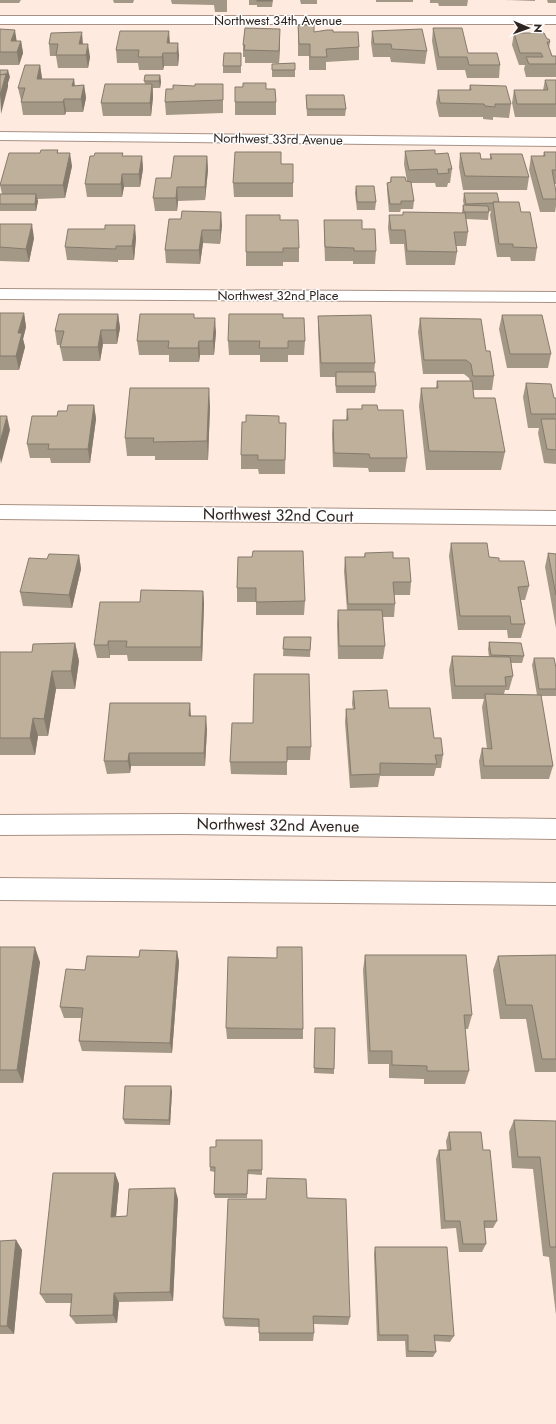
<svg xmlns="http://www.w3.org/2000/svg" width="556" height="1424" viewBox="0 0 556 1424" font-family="Jost,sans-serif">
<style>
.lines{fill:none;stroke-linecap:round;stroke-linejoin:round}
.minor-casing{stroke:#a99185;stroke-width:2}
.secondary-casing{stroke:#a99185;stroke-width:2}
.minor{fill:#fff;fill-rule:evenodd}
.secondary{fill:#fff;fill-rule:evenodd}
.wall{fill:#a39785}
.shaded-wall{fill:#857b6c}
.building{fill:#beb09b;stroke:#857b6c}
.labels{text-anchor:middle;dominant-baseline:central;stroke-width:3;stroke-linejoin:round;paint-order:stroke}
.far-street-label{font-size:13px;fill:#2e2420;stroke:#fcfcfc}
.street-label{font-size:16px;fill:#2e2420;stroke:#fcfcfc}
</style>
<rect width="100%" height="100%" fill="#feeadf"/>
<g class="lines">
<defs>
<g id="minor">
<rect x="0" y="16" width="556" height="8"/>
<polygon points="0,132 556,138 556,146 0,140"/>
<polygon points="0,289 556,292 556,302 0,299"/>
<polygon points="0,505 556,511 556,525 0,519"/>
</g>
<g id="secondary">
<polygon points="181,814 556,819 556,839 181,834 0,835 0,815"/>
<polygon points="0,878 556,883 556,905 0,900"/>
</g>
</defs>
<use href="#minor" class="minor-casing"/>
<use href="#secondary" class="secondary-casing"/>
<use href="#minor" class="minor"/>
<use href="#secondary" class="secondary"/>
</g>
<g class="wall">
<polygon points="0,0 21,0 19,3 0,3"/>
<polygon points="113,0 134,0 133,3 114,3"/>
<polygon points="171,0 227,0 227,12 215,12 214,5 172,4"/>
<polygon points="249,0 273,0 272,7 257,7 257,5 249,5"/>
<polygon points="300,0 351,0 317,0 317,4 301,4"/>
<rect x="376" y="0" width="37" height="2"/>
<polygon points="430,0 468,0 467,6 439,6 438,3 430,3"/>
<polygon points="506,0 535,0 535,1"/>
<polygon points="547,0 556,0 556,3 548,3"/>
<polygon points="298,25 314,32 333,32 359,47 359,60 326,62 326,70 309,70 309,56 298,56"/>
<polygon points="433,28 468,53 500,65 499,78 467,78 465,70 437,70 432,41"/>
<polygon points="0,29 16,41 21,41 23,53 19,65 0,65"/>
<polygon points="372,31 427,51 425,64 391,62 390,57 373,57 371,43"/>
<polygon points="514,33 547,39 550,42 549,48 552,56 556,56 556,77 526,77 524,69 525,65 519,65 512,45"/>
<polygon points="280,42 279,63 245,63 245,57 243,57 243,45"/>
<polygon points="170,43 179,55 178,66 164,66 163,70 139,70 138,63 117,63 116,50"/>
<polygon points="49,44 83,44 90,57 88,68 58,68 56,56 50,56"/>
<polygon points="241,53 241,73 223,73 223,66"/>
<polygon points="295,63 295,77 272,77 272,64"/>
<polygon points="40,65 42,79 74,79 75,86 84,85 86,98 83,112 66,112 65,115 23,115 21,102 21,100 18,88"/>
<polygon points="160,75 161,82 160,88 153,88 153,97 151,116 103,116 101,103 145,84 144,81"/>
<polygon points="545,80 556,80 556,117 515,117 512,103 514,90 543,90"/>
<polygon points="470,85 511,104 509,118 493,117 493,120 483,119 483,117 439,117 436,103 438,90 469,90"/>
<polygon points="195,86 223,97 223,113 166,115 165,102 173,89"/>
<polygon points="235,87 266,89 276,102 276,115 235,115"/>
<polygon points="306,95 346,109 345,116 307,116"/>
<polygon points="58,150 58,153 72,166 65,198 37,199 38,201 36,211 0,211 0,194 2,194 0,185 40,153"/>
<polygon points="405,151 435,154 452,169 450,183 448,183 447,187 436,187 435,183 411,183 414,201 413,209 401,209 400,212 389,212 387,190 387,183 390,182 391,177 407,181 404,164"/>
<polygon points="544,152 556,152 556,184 554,184 556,192 556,206 555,212 540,212 529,170 531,156 543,156"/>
<polygon points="460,153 481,159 490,159 490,154 529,177 527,190 463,190 459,167"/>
<polygon points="123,156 142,156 143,169 140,187 124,187 122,197 87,197 85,184"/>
<polygon points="207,156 208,170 205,200 178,201 177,211 155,211 153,198 171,178"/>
<polygon points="281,164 293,164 293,197 234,197 233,183"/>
<polygon points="356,186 376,202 375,210 357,210 355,193"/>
<polygon points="464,193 499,202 521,212 537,248 535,261 511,261 510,257 497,257 490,215 491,211 489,211 488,220 466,219 468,232 466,246 456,246 457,252 455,265 406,265 404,244 390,244 388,228 389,215 403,215 403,212 462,213 463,205 464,205 463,201"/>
<polygon points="169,219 222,225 220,244 203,243 200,264 166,263 165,250"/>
<polygon points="280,220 299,248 299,262 283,262 283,266 246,266 246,252"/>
<polygon points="324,220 362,229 376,251 375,264 353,264 353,261 325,261 324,234"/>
<polygon points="0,224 34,238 29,262 0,261"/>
<polygon points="136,238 134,260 118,260 118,262 67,260 65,247"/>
<polygon points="0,313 24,313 26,327 23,339 25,347 19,370 0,370"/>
<polygon points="118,314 120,328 117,344 103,344 100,361 63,361 60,347 61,345 57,345 55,331"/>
<polygon points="194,314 194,318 216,332 214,355 200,355 199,362 169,362 169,355 139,355 137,341"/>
<polygon points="502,315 551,354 548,368 507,368 499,329"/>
<polygon points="318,316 375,363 374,372 376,386 375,393 336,393 335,377 320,377 318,329"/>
<polygon points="283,318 305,341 304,355 288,355 288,362 260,362 260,355 229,355 228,341"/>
<polygon points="420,318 486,351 494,376 492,390 473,390 474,398 505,452 501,470 426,470 419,406 421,388 436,388 437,381 470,381 469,378 464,374 423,374 418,332"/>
<polygon points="526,383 554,398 556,398 556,464 544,463 538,433 539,428 528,428 523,397"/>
<polygon points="94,405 96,419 90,463 51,463 50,458 30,458 27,444 57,416 67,411"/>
<polygon points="362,405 378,410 407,458 405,472 369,472 368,468 333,467 332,434 333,420 346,420 347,409 362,409"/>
<polygon points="210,406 208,460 155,460 155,456 127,456 125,438"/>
<polygon points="279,423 286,423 285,474 259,474 258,469 241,469 241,455"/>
<polygon points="451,543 499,561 529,586 525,600 521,600 525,624 521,638 508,638 507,630 458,630 449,556"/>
<polygon points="365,553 393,558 411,582 410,595 394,595 395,604 394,617 383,617 385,646 383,659 338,659 337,624 338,610 347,610 344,571 345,557 364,557"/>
<polygon points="548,553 556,554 556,628 545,567"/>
<polygon points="79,555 81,569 72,608 23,606 20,592 47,559"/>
<polygon points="238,557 305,601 304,615 256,615 256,602 237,602 237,588"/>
<polygon points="203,591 204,604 202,661 128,661 127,655 110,655 110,658 97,658 94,645 140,602"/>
<polygon points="284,637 311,637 310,657 283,656"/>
<polygon points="489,642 524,656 522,663 511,663 513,676 509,690 505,690 504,694 537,695 532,665 534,658 556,668 556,696 541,696 553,766 549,779 481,779 479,761 482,748 487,749 482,707 484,699 452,699 449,670 452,656 489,657 488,649"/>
<polygon points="75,643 79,661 75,689 56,689 48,736 38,736 35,755 0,755 0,652 32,652"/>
<polygon points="353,691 389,708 434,738 443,755 441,768 436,768 434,776 380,776 378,787 350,788 345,722 346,709 353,709 352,704"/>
<polygon points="191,716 207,729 205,766 131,766 130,773 107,774 104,761"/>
<polygon points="232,723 311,747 310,760 287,760 287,775 231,774 230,762"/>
<polygon points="0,947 40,962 23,1083 0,1083"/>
<polygon points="177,951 179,962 172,1053 82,1051 79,1041 81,1018 64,1018 60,1007 85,970 139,957"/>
<polygon points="365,955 472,1015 468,1029 465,1029 469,1071 465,1084 424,1084 424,1079 389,1078 389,1064 368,1064 363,970"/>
<polygon points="556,955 556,1072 535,1072 526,1019 500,1019 493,970 498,956"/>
<polygon points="226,1028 303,1029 303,1039 227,1039"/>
<polygon points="315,1033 334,1069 334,1074 314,1073"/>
<polygon points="172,1091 170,1125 125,1124 123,1119"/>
<polygon points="514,1120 556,1121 556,1315 549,1257 543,1256 533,1169 512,1168 509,1132"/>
<polygon points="449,1132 483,1150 497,1221 493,1228 485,1228 486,1244 482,1252 459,1252 456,1228 441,1229 436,1159 439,1150 447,1150 446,1141"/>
<polygon points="262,1140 262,1175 248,1174 247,1198 215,1198 214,1194 215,1172 210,1171 210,1167 216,1147"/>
<polygon points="115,1173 119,1184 116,1217 127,1216 178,1199 173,1301 119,1302 117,1323 76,1324 70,1316 72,1303 46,1303 40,1294"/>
<polygon points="307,1198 350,1317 348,1325 314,1324 314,1333 313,1341 259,1341 259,1327 225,1326 223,1318 266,1199"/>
<polygon points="16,1240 22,1250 14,1334 0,1334 0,1241"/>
<polygon points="375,1247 454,1336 450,1342 435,1341 436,1352 433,1357 406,1357 405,1341 377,1341 374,1254"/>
</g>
<g class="shaded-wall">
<polygon points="280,29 280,42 279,63 279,51"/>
<polygon points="15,30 17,43 13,53 11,41"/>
<polygon points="169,31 170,44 167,43"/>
<polygon points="82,32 83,45 79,44"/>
<polygon points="21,41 23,53 19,65 17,52"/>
<polygon points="178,43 179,55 178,66 177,53"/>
<polygon points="88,44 90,57 88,68 86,55"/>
<polygon points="163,53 164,66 163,70 162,57"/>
<polygon points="40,65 42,78 39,92 37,79"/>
<polygon points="8,70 10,77 8,83 8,87 1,114 0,95 6,74"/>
<polygon points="160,75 161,82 160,88 159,81"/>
<polygon points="74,79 75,92 72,86"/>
<polygon points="152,84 153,97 151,116 150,103"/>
<polygon points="84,85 86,98 83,112 81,99"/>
<polygon points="64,99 66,112 65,115 63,102"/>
<polygon points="70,153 72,166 65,198 63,185"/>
<polygon points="142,156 143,169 140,187 139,174"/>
<polygon points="207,156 208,170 205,200 205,187"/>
<polygon points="122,174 124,187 122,197 121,184"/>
<polygon points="177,187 178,201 177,211 176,198"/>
<polygon points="36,194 38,201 36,211 35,204"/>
<polygon points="221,212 222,225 220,244 220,230"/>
<polygon points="32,224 34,238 29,262 26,249"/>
<polygon points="135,225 136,238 134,260 132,246"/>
<polygon points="202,230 203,243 200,264 199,250"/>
<polygon points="24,313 26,327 23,339 25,347 19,370 16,356 18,333"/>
<polygon points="118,314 120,328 117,344 116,330"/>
<polygon points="215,318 216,332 214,355 213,341"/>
<polygon points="101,330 103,344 100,361 98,347"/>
<polygon points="199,341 200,355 199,362 198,348"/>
<polygon points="209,388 210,406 208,460 207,441"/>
<polygon points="94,405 96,419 90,463 88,449"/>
<polygon points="7,416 10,430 1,464 0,458 0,442"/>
<polygon points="79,555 81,569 72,608 69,595"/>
<polygon points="203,591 204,604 202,661 201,647"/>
<polygon points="108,641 110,655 110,658 108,645"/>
<polygon points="75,643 79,661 75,689 71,671"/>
<polygon points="52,671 56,689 48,736 44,719"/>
<polygon points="190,703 191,716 189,716"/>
<polygon points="206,716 207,729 205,766 204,753"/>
<polygon points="33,718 38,736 35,755 30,738"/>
<polygon points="129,753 131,766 130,773 128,761"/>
<polygon points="35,947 40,962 23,1083 17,1070"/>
<polygon points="177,951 179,962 172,1053 170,1043"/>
<polygon points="171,1086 172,1091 170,1125 169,1120"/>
<polygon points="115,1173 119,1184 115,1227 111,1217"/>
<polygon points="175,1188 178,1199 173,1301 170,1292"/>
<polygon points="16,1240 22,1250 14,1334 7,1326"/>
<polygon points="114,1293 119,1302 117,1323 113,1315"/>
</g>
<g class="building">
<rect x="257" y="0" width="15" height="1"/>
<polygon points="298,25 314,25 314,32 327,30 333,30 333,32 358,32 359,47 326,49 327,57 310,57 310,44 299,44"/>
<polygon points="245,28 280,29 279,51 244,50 245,45 243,45"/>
<polygon points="433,28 462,28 468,53 497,53 500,65 469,65 467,57 439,57"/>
<polygon points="0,29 15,30 11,41 21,41 17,52 0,52"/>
<polygon points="422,29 427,51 392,49 391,44 374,44 372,31"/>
<polygon points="120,31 169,31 167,43 178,43 177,53 163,53 162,57 138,57 139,50 116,50"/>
<polygon points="82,32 79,44 88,44 86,55 56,55 58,44 49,44 51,33"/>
<polygon points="514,33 544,33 547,39 549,39 550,42 547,42 552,56 556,56 556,64 529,64 526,57 543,57 541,53 520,53"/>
<polygon points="224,53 241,53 241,66 223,66"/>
<polygon points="295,63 295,70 272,70 272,64"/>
<polygon points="25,65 40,65 37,79 74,79 72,86 84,85 81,99 64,99 63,102 21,102 25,88 18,88"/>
<polygon points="0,70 8,70 6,76 6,74 0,75"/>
<polygon points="6,74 0,95 0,75"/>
<polygon points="145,75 160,75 159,81 144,81"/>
<polygon points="545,80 556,80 556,104 517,104 514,90 548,90"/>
<polygon points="243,83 266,83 266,89 275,89 276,102 235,102 235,87 243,87"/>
<polygon points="105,84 152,84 150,103 101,103"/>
<polygon points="195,84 223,84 223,100 165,102 166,89 173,89 173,85 195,86"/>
<polygon points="470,85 506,86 511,104 495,104 495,107 485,106 484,104 440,103 438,90 471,90"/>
<polygon points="306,95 344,95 346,109 307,109"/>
<polygon points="41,150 58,150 57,153 70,153 63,185 0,185 9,153 40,153"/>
<polygon points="435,150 435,154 448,153 452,169 448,169 449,173 438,174 437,169 409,170 405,151"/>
<polygon points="235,152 281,152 281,164 293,164 293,183 233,183"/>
<polygon points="544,152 556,152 556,170 552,170 556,192 556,199 543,199 531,156 545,156"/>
<polygon points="95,153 123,153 122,156 142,156 139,174 122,174 121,184 85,184 90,156 94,156"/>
<polygon points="460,153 480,153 481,159 492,159 490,154 522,154 529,177 465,176"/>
<polygon points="174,156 207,156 205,187 177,187 176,198 153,198 156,178 171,178"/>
<polygon points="391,177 405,177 406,181 411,182 414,201 401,201 401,204 390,204 387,183 391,182"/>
<polygon points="356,186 374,186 376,202 357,202"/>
<polygon points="464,193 497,193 499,202 493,202 493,203 466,204"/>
<polygon points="0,194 36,194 35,204 0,204"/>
<polygon points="493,202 519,202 521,212 530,212 537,248 513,247 513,244 499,244"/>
<polygon points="463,205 488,206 489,212 464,212"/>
<polygon points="182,211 221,212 220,230 202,230 199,250 165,250 169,219 181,219"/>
<polygon points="403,212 465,213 468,232 454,232 457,252 407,251 405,230 391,230 389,215 403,215"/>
<polygon points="246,215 280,215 280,220 298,220 299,248 283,248 283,252 246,252"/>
<polygon points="324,220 362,220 362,229 375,229 376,251 354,251 354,248 325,247"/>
<polygon points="0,224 32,224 26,249 0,247"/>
<polygon points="105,225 135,225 132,246 116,246 116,249 65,247 68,229 105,229"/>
<polygon points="0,313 24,313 18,333 22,333 16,356 0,356"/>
<polygon points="59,314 118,314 116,330 101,330 98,347 60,347 64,331 55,331"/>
<polygon points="140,314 194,314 194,318 215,318 213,341 199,341 198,348 168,348 169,341 137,341"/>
<polygon points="229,314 283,314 283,318 304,318 305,341 288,341 288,348 259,348 260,341 228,341"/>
<polygon points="371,315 375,363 321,363 318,316"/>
<polygon points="502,315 542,315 551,354 510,354"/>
<polygon points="420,318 481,319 486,351 490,351 494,376 473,376 471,364 466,360 424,360"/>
<polygon points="336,372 375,372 376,386 336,386"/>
<polygon points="437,381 472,381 474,398 495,398 505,452 429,451 421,388 438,388"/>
<polygon points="526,383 551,384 554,398 556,398 556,414 531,414"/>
<polygon points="130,388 209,388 207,441 153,442 154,438 125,438"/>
<polygon points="68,405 94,405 88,449 48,449 49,444 27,444 32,416 57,416 58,411 67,411"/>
<polygon points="362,405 377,405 378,410 403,410 407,458 370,458 369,454 334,453 333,420 348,420 347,409 362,409"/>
<polygon points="246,415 279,416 279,423 286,423 285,460 258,460 258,455 241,455 242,422 246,422"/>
<polygon points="0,416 7,416 0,442"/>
<polygon points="541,419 556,419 556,450 547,449"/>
<polygon points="451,543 487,543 489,557 499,558 499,561 524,561 529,586 518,587 525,624 511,624 510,616 460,616"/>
<polygon points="253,551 303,551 305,601 256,602 256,588 237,588 238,557 252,557"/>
<polygon points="393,552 393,558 409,558 411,582 393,582 395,604 348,604 345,557 365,557 365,553"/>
<polygon points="548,553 556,554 556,595"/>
<polygon points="49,554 79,555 69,595 20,592 29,558 47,559"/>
<polygon points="141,590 203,591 201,647 126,647 127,641 108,641 108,645 94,645 100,602 140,602"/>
<polygon points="338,610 382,610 385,646 339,646"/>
<polygon points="284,637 311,637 310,650 283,649"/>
<polygon points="489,642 521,643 524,656 491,655"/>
<polygon points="75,643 71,671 52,671 44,719 33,718 30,738 0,738 0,652 32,652 33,644"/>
<polygon points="452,656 510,657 513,676 505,677 506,686 455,686"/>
<polygon points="534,658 554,658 556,668 556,689 539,689"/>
<polygon points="254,674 309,674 311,747 287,747 287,762 230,762 232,723 253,723"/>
<polygon points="387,690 389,708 430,708 434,738 441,738 443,755 435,755 437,764 380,763 380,774 351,775 346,709 355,709 353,691"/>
<polygon points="485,694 541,695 553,766 484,766 482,748 492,749"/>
<polygon points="110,703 190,703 189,716 206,716 204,753 129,753 128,761 104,761"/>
<polygon points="0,947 35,947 17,1070 0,1070"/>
<polygon points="277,947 302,947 303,1029 226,1028 228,957 277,958"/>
<polygon points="140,950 177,951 170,1043 79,1041 83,1008 60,1007 66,969 85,970 87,956 139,957"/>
<polygon points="365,955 466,955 472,1015 464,1015 469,1071 427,1071 427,1066 392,1065 392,1051 370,1051"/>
<polygon points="556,955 556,1059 542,1059 532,1005 506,1005 498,956"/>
<polygon points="315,1028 335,1028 334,1069 314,1068"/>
<polygon points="125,1086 171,1086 169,1120 123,1119"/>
<polygon points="514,1120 556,1121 556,1247 550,1247 540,1157 518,1157"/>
<polygon points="449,1132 481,1132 483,1150 490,1150 497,1221 484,1221 486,1244 463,1244 460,1221 445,1221 439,1150 451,1150"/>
<polygon points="216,1140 262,1140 262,1170 248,1170 247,1194 214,1194 215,1167 210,1167 210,1147 216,1147"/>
<polygon points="53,1173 115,1173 111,1217 127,1216 129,1189 175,1188 170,1292 114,1293 113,1315 70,1316 72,1294 40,1294"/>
<polygon points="267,1178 306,1179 307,1198 346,1199 350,1317 313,1316 314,1333 259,1333 259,1319 223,1318 228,1199 266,1199"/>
<polygon points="16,1240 7,1326 0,1326 0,1241"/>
<polygon points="375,1247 447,1247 454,1336 434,1335 436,1352 408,1351 408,1335 379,1335"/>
</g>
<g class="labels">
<g class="far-street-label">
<text x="278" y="20">Northwest 34th Avenue</text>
<text transform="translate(278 139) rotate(1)">Northwest 33rd Avenue</text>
<text x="278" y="295">Northwest 32nd Place</text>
</g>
<g class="street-label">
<text transform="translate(278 515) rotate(1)">Northwest 32nd Court</text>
<text transform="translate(278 825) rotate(1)">Northwest 32nd Avenue</text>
</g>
</g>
<g transform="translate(528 28) rotate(92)" stroke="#fcfcfc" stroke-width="3" paint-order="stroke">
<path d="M0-3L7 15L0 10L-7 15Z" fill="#2e2420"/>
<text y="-6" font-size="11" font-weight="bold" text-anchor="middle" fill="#2e2420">N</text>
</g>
</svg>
